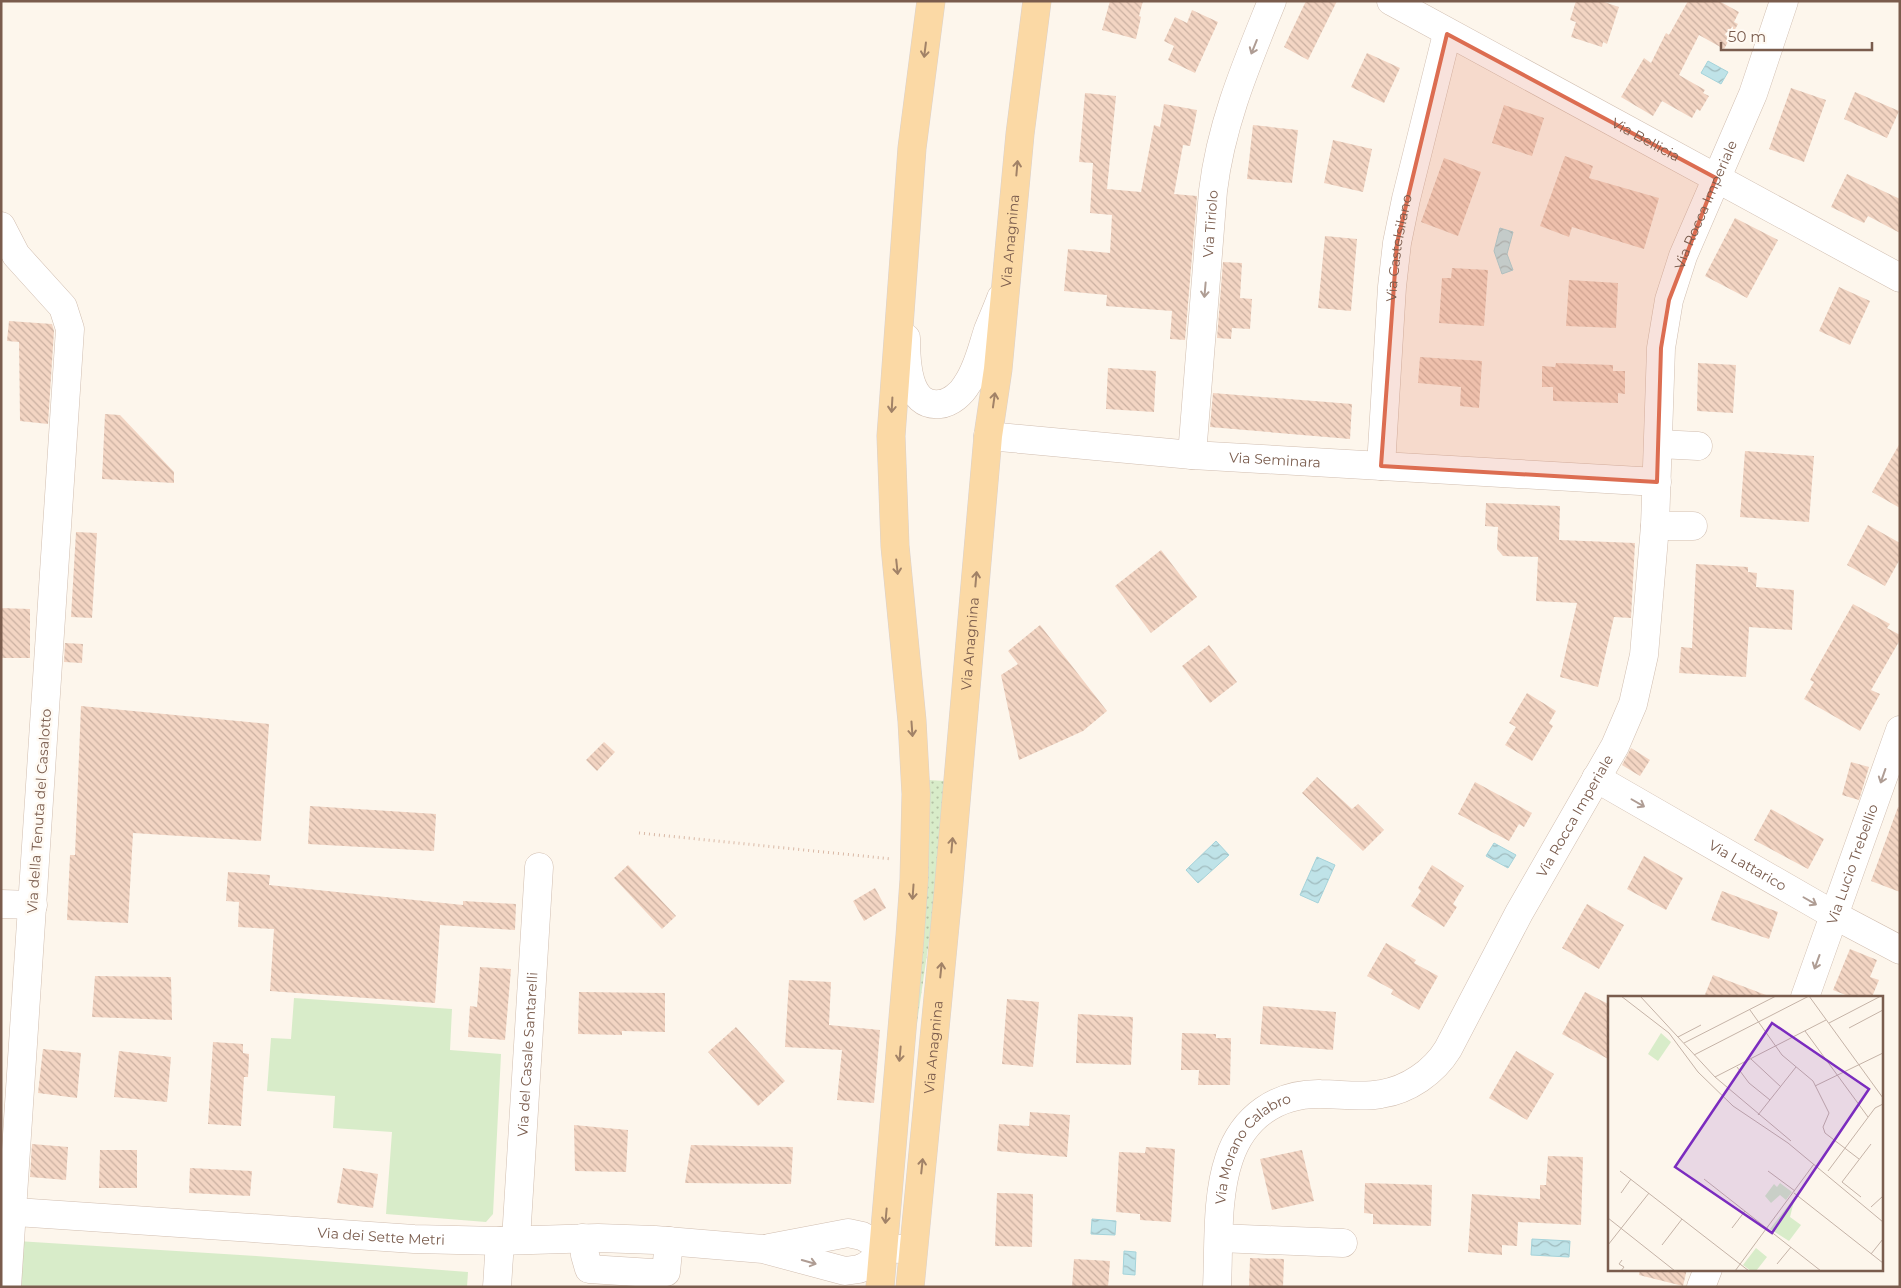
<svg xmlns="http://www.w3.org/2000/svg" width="1901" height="1288" viewBox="0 0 1901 1288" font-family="Montserrat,sans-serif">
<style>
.grass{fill:#d8ecc9}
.garden{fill:url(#garden-dots)}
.water{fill:url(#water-waves);stroke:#a5d3da}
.building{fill:url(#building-back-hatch)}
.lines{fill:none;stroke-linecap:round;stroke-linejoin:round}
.minor-casing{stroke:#d1beb0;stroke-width:29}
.major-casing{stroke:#dad1cd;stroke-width:29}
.path{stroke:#d9b8a5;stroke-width:3;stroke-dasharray:1 4;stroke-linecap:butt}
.minor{stroke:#fff;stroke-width:28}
.major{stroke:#fbd9a5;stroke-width:28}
.oneway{stroke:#af9d94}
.oneway2{stroke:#a18267}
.marked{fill:#dc6d51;fill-opacity:0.2;stroke:#dc6d51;stroke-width:4;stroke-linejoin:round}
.labels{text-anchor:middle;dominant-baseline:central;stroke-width:5;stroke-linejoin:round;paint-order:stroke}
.street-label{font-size:14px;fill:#7a5c4d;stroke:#fffaf3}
.inset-road{fill:none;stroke:#c5b3a7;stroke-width:1}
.view{fill:#7b2cbf;fill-opacity:0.15;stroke:#7b2cbf;stroke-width:2.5}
.inset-edge{fill:none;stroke:#7a5c4d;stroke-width:2.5}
</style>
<defs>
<pattern id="garden-dots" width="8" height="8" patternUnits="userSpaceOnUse" patternTransform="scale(1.25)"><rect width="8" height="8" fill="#d8ecc9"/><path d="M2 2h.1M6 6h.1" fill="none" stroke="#b4c2a5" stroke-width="1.8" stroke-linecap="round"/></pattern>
<pattern id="water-waves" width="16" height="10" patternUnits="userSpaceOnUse" patternTransform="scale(1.25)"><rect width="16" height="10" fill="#bfe3e8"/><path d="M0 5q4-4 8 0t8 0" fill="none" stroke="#a0bbbe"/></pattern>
<pattern id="building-back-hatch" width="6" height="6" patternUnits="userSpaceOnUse" patternTransform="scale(1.25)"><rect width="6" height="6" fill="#f3d5c3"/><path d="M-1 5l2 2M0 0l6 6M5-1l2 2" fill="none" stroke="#cab0a1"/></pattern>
</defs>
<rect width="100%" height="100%" fill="#fdf6ec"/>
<g class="grass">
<polygon points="294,998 452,1009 450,1050 501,1054 493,1214 486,1222 386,1214 392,1132 333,1128 335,1096 267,1091 271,1038 291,1039"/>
<polygon points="17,1241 256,1256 468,1272 467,1287 15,1287"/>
</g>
<polygon class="garden" points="928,780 945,781 935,900 917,1023 914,1029"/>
<g class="water">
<polygon points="1708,61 1728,72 1721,84 1701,73"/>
<polygon points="1500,228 1513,232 1507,254 1513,270 1502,274 1494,251"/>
<polygon points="1216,841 1229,855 1198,883 1186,870"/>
<polygon points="1494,843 1516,855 1508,868 1486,856"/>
<polygon points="1317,857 1335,865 1318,903 1300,895"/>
<polygon points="1092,1219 1116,1221 1115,1235 1091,1234"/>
<polygon points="1532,1239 1570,1241 1569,1257 1531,1255"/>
<polygon points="1124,1251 1136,1252 1135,1275 1123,1274"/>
</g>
<g class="building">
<polygon points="1110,1 1143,1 1139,16 1141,17 1136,39 1102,30"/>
<polygon points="1306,1 1337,1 1308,60 1284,47"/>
<polygon points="1576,1 1601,1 1619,7 1607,44 1603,42 1602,47 1571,37 1576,22 1570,20"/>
<polygon points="1688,1 1719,1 1739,12 1734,22 1738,24 1724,49 1699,35 1679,75 1705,90 1703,93 1709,96 1700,111 1697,109 1692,118 1662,101 1653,116 1621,97 1644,58 1651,63 1666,33 1669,35"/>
<polygon points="1192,10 1218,22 1195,73 1168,60 1174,46 1164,41 1175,17 1187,23"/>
<polygon points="1367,53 1400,68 1384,103 1351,87"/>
<polygon points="1791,88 1826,100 1804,162 1769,149"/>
<polygon points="1855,92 1899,111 1887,138 1844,119"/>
<polygon points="1085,93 1116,96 1107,189 1141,192 1154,125 1160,127 1164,104 1197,110 1190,146 1183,145 1174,194 1197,196 1185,340 1170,339 1172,311 1106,306 1107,295 1064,291 1068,249 1110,253 1112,215 1090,213 1093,163 1079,162"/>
<polygon points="1504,105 1544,118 1532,156 1492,143"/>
<polygon points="1253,125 1298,130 1292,183 1247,179"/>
<polygon points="1333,140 1372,149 1363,192 1324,183"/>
<polygon points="1565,156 1593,166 1589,178 1659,198 1644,249 1572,227 1569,237 1540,226"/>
<polygon points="1444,158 1481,172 1458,236 1421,222"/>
<polygon points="1847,174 1900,199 1900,233 1868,216 1864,223 1831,207"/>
<polygon points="1735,218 1778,240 1747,298 1705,276"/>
<polygon points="1325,236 1357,239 1351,311 1318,308"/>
<polygon points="1223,262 1242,263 1240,298 1252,299 1250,329 1232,328 1231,339 1217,338"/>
<polygon points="1452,268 1488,270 1484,326 1439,323 1442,278 1451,278"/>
<polygon points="1569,280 1618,283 1616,328 1566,326"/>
<polygon points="1839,287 1870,301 1850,345 1819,331"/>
<polygon points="9,321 52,324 54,331 48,424 20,421 19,342 7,341"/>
<polygon points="1420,357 1482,361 1479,408 1460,406 1461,387 1418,383"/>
<polygon points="1556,363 1613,365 1613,371 1625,371 1625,394 1618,393 1618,403 1553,401 1553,387 1542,387 1542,366 1555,367"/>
<polygon points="1698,363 1736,365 1733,413 1697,411"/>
<polygon points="1108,368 1156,371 1154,412 1106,409"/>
<polygon points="1213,393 1352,404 1350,439 1210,427"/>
<polygon points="105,414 120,415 174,472 174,483 102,479"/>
<polygon points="1900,443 1900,508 1872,492"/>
<polygon points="1745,451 1814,456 1809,522 1740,517"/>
<polygon points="1486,503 1560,506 1559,540 1635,543 1631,618 1614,617 1598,687 1560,677 1577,603 1536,601 1538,557 1503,556 1497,549 1498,527 1485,526"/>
<polygon points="1868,525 1900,543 1900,559 1885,586 1847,565"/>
<polygon points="76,532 97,533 92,618 71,617"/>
<polygon points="1161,550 1197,597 1151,633 1115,586"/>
<polygon points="1696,564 1748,567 1748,572 1757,573 1756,587 1794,590 1792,630 1749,627 1746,677 1679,673 1681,647 1692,648"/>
<polygon points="1853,604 1890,624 1887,628 1900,635 1900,640 1871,690 1880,694 1860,731 1804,699 1814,682 1810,680"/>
<polygon points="1,608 30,609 30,658 1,658"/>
<polygon points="1040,625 1107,711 1083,731 1019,760 1001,675 1018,664 1008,651"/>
<polygon points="65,643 83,644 82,663 64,662"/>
<polygon points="1209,645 1237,682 1210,703 1182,666"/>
<polygon points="1527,693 1556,711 1549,723 1553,726 1532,761 1505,745 1516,727 1509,723"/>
<polygon points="81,706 269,724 261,841 133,833 128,923 67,920 70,855 75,855"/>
<polygon points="604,742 615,752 597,771 586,760"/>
<polygon points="1631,748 1650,760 1640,776 1622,765"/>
<polygon points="1851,762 1869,767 1859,800 1842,795"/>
<polygon points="1317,777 1352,809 1358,804 1384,830 1363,851 1302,793"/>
<polygon points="1475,782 1532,813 1524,827 1519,824 1509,841 1458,814"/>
<polygon points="310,806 436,814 434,851 308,844"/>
<polygon points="1898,807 1900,808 1900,892 1871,881"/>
<polygon points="1771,809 1824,839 1808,869 1754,840"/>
<polygon points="1644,856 1683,878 1666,910 1627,889"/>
<polygon points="628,865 676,916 662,929 614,878"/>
<polygon points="1432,865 1464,886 1453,904 1457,907 1444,927 1411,906 1421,891 1418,888"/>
<polygon points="228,872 270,875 269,885 463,905 463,901 516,904 515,930 440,925 435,1003 270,991 274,929 238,927 239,902 226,901"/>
<polygon points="875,888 886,908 864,921 853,901"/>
<polygon points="1722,891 1778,912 1769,939 1711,920"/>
<polygon points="1587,904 1624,925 1599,969 1562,948"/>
<polygon points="1386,943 1416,960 1414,963 1438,976 1419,1010 1391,994 1393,990 1367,976"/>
<polygon points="1850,949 1877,960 1870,977 1879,980 1872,997 1851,997 1833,990"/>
<polygon points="480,967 511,969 505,1040 468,1037 470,1006 477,1007"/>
<polygon points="1713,975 1766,995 1766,997 1704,997"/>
<polygon points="95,976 171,977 172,1020 92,1017"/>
<polygon points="789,980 831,982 829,1025 880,1030 874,1103 837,1100 842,1050 785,1047"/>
<polygon points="579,992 665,993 665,1032 622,1031 622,1035 578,1034"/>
<polygon points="1585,992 1610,1005 1610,1060 1562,1034"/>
<polygon points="1007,999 1039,1002 1033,1067 1002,1064"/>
<polygon points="1263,1006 1336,1012 1333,1050 1260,1044"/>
<polygon points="1078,1014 1133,1017 1131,1065 1076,1063"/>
<polygon points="736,1027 785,1081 758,1106 708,1052"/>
<polygon points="1182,1033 1216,1034 1216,1038 1231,1038 1230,1085 1198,1085 1199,1070 1181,1070"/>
<polygon points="213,1042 243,1044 243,1053 249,1054 248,1077 244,1077 241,1126 208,1124"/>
<polygon points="43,1049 81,1053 77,1098 38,1093"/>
<polygon points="119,1051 171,1057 167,1102 114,1097"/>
<polygon points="1516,1051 1554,1074 1527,1120 1489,1098"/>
<polygon points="1030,1112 1070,1115 1067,1157 997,1151 999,1124 1029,1126"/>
<polygon points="574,1125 628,1130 626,1172 575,1171"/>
<polygon points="32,1144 68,1147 66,1180 30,1177"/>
<polygon points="691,1145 793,1147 791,1184 685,1183"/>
<polygon points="1146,1147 1175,1149 1171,1222 1140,1220 1140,1214 1116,1212 1119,1152 1145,1153"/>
<polygon points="100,1150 137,1150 137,1188 99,1188"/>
<polygon points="1302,1150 1314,1201 1272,1210 1260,1159"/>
<polygon points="1548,1156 1583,1157 1581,1225 1518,1222 1517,1246 1502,1245 1502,1255 1468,1252 1472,1194 1540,1199 1540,1185 1546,1185"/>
<polygon points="190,1168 252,1171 250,1196 189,1193"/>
<polygon points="343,1168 378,1174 373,1208 337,1203"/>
<polygon points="1365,1183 1432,1185 1431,1226 1373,1224 1373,1214 1364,1213"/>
<polygon points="997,1193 1033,1194 1032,1247 995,1246"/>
<polygon points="1250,1258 1284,1259 1283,1287 1249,1287"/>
<polygon points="1074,1259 1110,1261 1108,1287 1072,1287"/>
<polygon points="1640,1269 1687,1269 1683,1286 1639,1275"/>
</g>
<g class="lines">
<defs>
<g id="minor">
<path id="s1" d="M 1391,1 L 1900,278"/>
<polyline points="1,226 16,255 63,307 70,329 7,1287"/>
<path d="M 906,338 C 906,361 907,408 940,404 C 951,403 962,393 967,384 C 978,368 982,348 988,330 C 992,320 997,309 1001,298"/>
<path id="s2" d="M 988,436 L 1192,455 L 1657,482"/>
<polyline points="1659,444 1698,446"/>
<path id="s3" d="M 1192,455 L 1213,191 C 1221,123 1247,63 1272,1"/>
<path id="s4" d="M 1381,466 L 1392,287 L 1397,243 L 1406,199 L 1447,34"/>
<polyline points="1655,526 1693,526"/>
<path id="s5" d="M 1596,778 L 1834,915 L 1900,950"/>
<polyline points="1,904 33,905"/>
<path id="s6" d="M 1805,997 L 1900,730"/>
<path id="s7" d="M 1,1211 L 414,1239 L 500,1241 L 598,1238 L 655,1240 L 763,1249 L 845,1271 L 859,1269 L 866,1266 L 872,1262 L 884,1248"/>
<polyline points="583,1238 585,1255 589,1269 652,1273 666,1272 669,1241"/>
<polyline points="1219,1238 1343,1243"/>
<path id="s8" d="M 516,1240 L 539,867"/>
<polyline points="769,1248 848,1233 862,1236 884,1248 901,1249"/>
<polyline points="497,1287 500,1241"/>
<path id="s9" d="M 1217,1287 C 1219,1246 1216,1197 1229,1159 C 1243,1117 1277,1093 1321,1094 C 1340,1094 1362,1098 1381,1094 C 1408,1090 1434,1072 1448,1049 L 1519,913 L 1615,746 L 1633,704 L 1644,655 L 1655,526 L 1661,348 L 1669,300 L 1683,256 L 1753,94 L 1784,1"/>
<polyline points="1701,1287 1708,1269"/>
</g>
<g id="major">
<polyline points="880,1287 910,936 914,880 916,794 912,721 895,546 891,436 912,148 931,1"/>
<path id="s10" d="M 910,1287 L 948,894 L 988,436 L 998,369 L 1020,134 L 1037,1"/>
</g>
</defs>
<use href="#minor" class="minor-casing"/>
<use href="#major" class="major-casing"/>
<polyline class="path" points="639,833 892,859"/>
<use href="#minor" class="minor"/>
<use href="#major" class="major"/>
</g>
<defs><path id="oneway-shaft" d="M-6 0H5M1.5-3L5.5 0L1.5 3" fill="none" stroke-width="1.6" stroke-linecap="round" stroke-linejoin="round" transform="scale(1.25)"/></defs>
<g class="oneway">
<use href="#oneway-shaft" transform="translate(1254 47) rotate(112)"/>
<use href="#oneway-shaft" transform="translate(1205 290) rotate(95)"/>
<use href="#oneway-shaft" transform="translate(1883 776) rotate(109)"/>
<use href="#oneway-shaft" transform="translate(1638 803) rotate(30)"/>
<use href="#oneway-shaft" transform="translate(1810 901) rotate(30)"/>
<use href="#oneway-shaft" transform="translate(1817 962) rotate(110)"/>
<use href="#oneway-shaft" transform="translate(809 1262) rotate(16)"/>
</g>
<g class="oneway2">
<use href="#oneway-shaft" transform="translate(925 50) rotate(97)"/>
<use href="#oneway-shaft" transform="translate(1017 168) rotate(-85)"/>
<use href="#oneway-shaft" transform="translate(994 400) rotate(-82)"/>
<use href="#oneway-shaft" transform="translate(892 405) rotate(93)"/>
<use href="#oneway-shaft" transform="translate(897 567) rotate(84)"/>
<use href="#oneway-shaft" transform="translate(976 579) rotate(-85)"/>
<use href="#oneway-shaft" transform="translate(912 729) rotate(86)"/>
<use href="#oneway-shaft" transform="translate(952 845) rotate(-85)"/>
<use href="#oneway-shaft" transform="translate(913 892) rotate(94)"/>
<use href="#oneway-shaft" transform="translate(941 970) rotate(-84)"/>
<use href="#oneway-shaft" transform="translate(900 1054) rotate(95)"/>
<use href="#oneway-shaft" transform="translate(922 1166) rotate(-84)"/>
<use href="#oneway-shaft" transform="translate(886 1216) rotate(95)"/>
</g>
<path class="marked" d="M 1447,34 L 1716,178 L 1669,300 L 1661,348 L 1657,482 L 1381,466 L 1397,243 Z"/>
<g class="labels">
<g class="street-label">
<text stroke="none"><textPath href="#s1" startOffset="290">Via Bellicia</textPath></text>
<text stroke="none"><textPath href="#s9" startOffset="1294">Via Rocca Imperiale</textPath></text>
<text stroke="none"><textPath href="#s3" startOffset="232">Via Tiriolo</textPath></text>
<text stroke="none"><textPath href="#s10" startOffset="1051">Via Anagnina</textPath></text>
<text stroke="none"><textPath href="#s4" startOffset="219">Via Castelsilano</textPath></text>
<text stroke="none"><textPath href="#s2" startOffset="288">Via Seminara</textPath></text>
<text stroke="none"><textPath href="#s10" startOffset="646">Via Anagnina</textPath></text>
<text transform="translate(39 811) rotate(-86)">Via della Tenuta del Casalotto</text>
<text stroke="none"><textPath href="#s9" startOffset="659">Via Rocca Imperiale</textPath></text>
<text stroke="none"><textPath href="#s6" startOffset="141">Via Lucio Trebellio</textPath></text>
<text stroke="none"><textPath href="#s5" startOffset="175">Via Lattarico</textPath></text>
<text stroke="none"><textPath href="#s10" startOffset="241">Via Anagnina</textPath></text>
<text stroke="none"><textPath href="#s8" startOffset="186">Via del Casale Santarelli</textPath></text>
<text stroke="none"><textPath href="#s9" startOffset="151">Via Morano Calabro</textPath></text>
<text stroke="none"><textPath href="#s7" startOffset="381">Via dei Sette Metri</textPath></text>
</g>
</g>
<g transform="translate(1608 996)">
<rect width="275" height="275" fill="#fdf6ec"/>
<path d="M 172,187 L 184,196 L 178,204 L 172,199 L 163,207 L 157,200 L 166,188 L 169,191 ZM 187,201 L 182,221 L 193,229 L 181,245 L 162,233 ZM 148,252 L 159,261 L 148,275 L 143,275 L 135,269 Z" fill="#d8ecc9"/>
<path d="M 53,37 L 63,46 L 50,65 L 40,58 Z" fill="#d8ecc9"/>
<path class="inset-road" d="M 13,0 L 61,37 L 90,76 L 125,110 L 180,147 L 275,226M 32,0 L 107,81 L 183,145M 201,0 L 275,102M 142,14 L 174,59 L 205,85 L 221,117 L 215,131 L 217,137 L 251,163M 221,27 L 273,0M 241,32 L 275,14M 197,35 L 260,121M 70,41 L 93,29M 76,47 L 168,0M 86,59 L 201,0M 143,63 L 173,91M 129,71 L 141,87 L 162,104M 107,81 L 218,24M 207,90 L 275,57M 150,119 L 188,71M 12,175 L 141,275M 160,175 L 187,195M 220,175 L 267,112 L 275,108M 96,183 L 213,275M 234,186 L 263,148M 234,186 L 253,201M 13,197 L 23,183M 186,197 L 275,267M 263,211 L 275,200M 0,222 L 67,275M 124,232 L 137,215M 0,249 L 41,197M 54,249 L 74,223M 263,258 L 275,243M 169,268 L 183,251M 13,275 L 16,271 L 11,268 L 14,264M 127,275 L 206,168"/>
<path class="view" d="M 164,27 L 261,93 L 164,237 L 67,171 Z"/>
<rect width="275" height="275" class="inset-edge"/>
</g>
<rect width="1901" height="1288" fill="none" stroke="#7a5c4d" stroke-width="5"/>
<path d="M1721 42v8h151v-8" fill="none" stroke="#7a5c4d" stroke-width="2.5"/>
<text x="1728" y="42" font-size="15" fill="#7a5c4d" stroke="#fffaf3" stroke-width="4" paint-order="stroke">50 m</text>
</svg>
